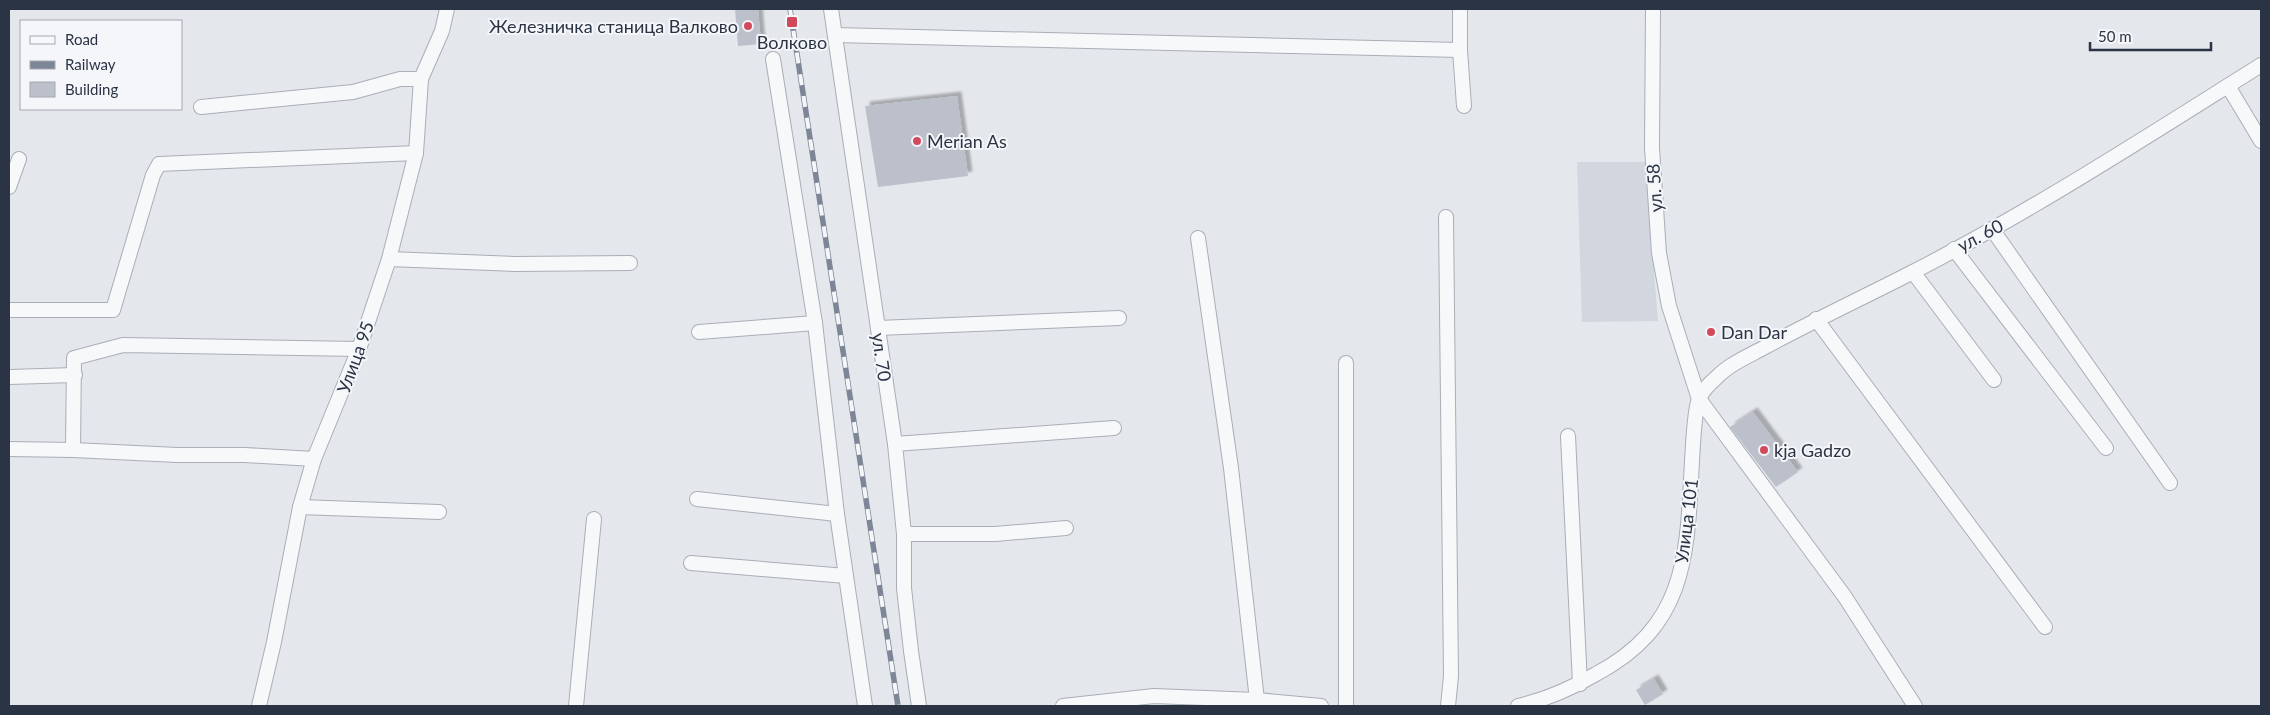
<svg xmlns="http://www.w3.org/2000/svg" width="2270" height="715" viewBox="0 0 2270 715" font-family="Lato,sans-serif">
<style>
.built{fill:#d2d6de}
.building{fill:#bbc0ca;filter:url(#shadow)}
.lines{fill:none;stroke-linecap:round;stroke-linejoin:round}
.minor-casing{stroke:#a9aeb7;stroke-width:16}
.minor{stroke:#f7f8fa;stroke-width:14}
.rail-casing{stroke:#7d8696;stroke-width:5.5}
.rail{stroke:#f4f6f9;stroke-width:4;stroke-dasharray:11;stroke-linecap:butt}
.poi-dot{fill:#d1495b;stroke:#f4f6f9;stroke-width:2}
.labels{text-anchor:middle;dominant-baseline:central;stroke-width:4;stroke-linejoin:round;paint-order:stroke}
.poi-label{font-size:18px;fill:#2b3445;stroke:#f4f6f9;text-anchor:start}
.street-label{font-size:18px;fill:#2b3445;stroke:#f4f6f9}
</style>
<defs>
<filter id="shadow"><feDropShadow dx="4.5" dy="-4.5" stdDeviation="1" flood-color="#0004"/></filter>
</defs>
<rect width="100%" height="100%" fill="#e4e7ec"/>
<polygon class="built" points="1577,162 1645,162 1658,321 1582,322"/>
<g class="building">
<polygon points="735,9 758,9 761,44 738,46"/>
<polygon points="957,96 968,176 878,187 865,106"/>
<polygon points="1753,412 1798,472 1776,487 1730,427"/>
<polygon points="1654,679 1663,694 1645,705 1636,690"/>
</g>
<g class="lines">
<defs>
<g id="minor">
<polyline points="831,9 895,444 904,534 904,588 911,651 919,706"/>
<polyline points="1460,9 1460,50 1464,106"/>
<polyline points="1653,9 1652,148 1659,253 1669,306 1699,399 1845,597 1915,706"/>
<polyline points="835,35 1460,50"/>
<polyline points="773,59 815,323 837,514 865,706"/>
<polyline points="2228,86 2261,141"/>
<polyline points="201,107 353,92 400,79 421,79"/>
<polyline points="9,187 19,159"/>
<polyline points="1446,217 1451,676 1448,706"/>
<polyline points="1992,229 2170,483"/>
<polyline points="1198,238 1231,468 1257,700"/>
<polyline points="1954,249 2106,448"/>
<polyline points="389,259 515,264 630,263"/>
<polyline points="1913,272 1994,380"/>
<polyline points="9,310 113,310 153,175 159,164 416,153"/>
<polyline points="1816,319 2045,627"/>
<polyline points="878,328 1119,318"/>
<polyline points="699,332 815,323"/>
<polyline points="9,377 75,375"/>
<polyline points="1568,436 1580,684"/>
<polyline points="895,444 1114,428"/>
<polyline points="9,449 73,450 177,455 245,455 314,459"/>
<polyline points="73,450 74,358 123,345 359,349"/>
<polyline points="697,499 837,514"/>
<polyline points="300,507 439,512"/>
<polyline points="904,534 995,534 1066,528"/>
<polyline points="691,563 846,576"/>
<polyline points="259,706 274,642 300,507 314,459 359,349 389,259 416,153 421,79 442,31 447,9"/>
<polyline points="576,706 594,519"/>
<polyline points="1063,706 1154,696 1257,700 1321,706"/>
<polyline points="1346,706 1346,363"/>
<path d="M 1518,706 C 1545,700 1572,688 1596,674 C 1688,625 1687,554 1692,461 C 1693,447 1694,411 1699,399 C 1702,392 1710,383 1716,378 C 1729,364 1749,356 1765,347 C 1813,321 1862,298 1911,273 C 2032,211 2146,137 2261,65"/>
</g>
</defs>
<use href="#minor" class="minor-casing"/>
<use href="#minor" class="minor"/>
<defs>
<polyline id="rail" points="790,9 898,706"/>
</defs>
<use href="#rail" class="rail-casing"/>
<use href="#rail" class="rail"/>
</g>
<g class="poi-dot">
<rect x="786" y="16" width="12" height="12" rx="2.5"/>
<circle cx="748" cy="26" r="5"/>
<circle cx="917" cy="141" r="5"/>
<circle cx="1711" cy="332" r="5"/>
<circle cx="1764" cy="450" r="5"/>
</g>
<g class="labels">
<g class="poi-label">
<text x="738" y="26" text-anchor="end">Железничка станица Валково</text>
<text x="792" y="42" text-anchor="middle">Волково</text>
<text x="927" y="141">Merian As</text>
<text x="1721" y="332">Dan Dar</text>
<text x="1774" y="450">kja Gadzo</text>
</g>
<g class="street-label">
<text transform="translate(1654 188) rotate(-94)">ул. 58</text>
<text transform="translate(1980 235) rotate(-28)">ул. 60</text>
<text transform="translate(355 357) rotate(-70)">Улица 95</text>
<text transform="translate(882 357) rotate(82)">ул. 70</text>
<text transform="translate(1686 521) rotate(-83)">Улица 101</text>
</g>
</g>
<rect width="2270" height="715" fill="none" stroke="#2b3445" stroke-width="20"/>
<rect x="20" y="20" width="162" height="90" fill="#f4f6f9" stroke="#a4a8b1"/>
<rect x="30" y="36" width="25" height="8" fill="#f7f8fa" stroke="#a4a8b1"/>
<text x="65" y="45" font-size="15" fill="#2b3445">Road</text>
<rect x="30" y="61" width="25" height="8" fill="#7d8696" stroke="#a4a8b1"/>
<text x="65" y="70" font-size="15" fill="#2b3445">Railway</text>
<rect x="30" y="82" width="25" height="15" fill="#bbc0ca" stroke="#a4a8b1"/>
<text x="65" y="95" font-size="15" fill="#2b3445">Building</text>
<path d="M2090 42v8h121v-8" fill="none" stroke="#2b3445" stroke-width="2.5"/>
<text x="2098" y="42" font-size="15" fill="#2b3445" stroke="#f4f6f9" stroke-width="4" paint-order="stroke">50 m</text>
</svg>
